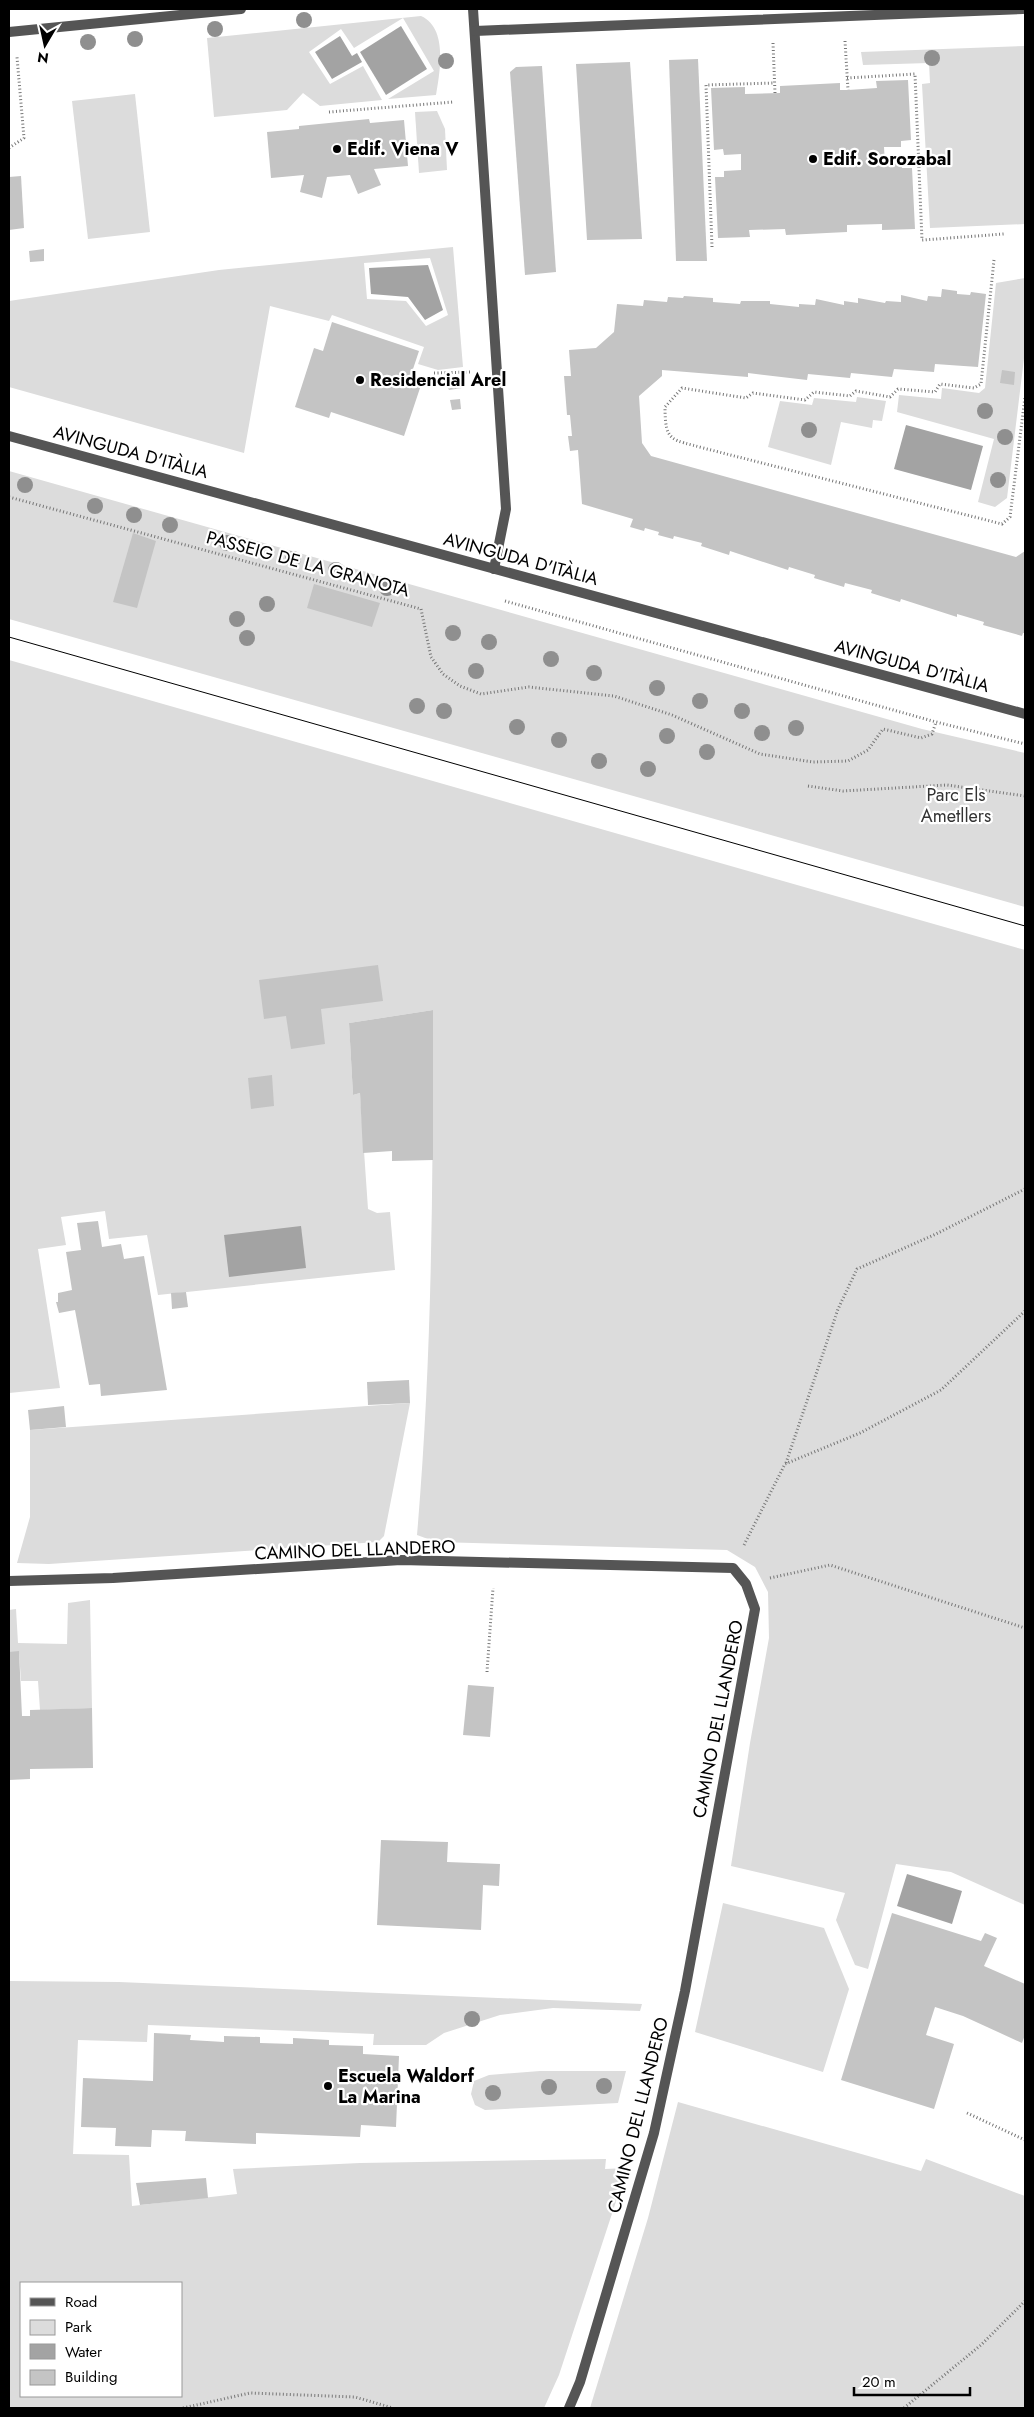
<svg xmlns="http://www.w3.org/2000/svg" width="1034" height="2417" viewBox="0 0 1034 2417" font-family="Jost,sans-serif">
<style>
.green{fill:#dcdcdc;fill-rule:evenodd}
.water{fill:#a3a3a3}
.building{fill:#c4c4c4}
.lines{fill:none;stroke-linecap:round;stroke-linejoin:round}
.path{stroke:#777;stroke-width:3;stroke-dasharray:1 2.5;stroke-linecap:butt}
.minor{stroke:#555;stroke-width:10}
.tram{stroke:#000;stroke-width:1}
.tree{fill:#8f8f8f}
.poi-dot{fill:#000;stroke:#fff;stroke-width:2}
.labels{text-anchor:middle;dominant-baseline:central;stroke-width:4.5;stroke-linejoin:round;paint-order:stroke}
.poi-label{font-size:18px;font-weight:bold;fill:#000;stroke:#fff;text-anchor:start}
.street-label{font-size:18px;fill:#000;stroke:#fff}
.park-label{font-size:18px;fill:#333;stroke:#fff}
</style>
<rect width="100%" height="100%" fill="#fff"/>
<g class="green">
<path d="M 421,16 C 448,28 440,71 436,95 L 388,99 L 434,71 L 403,18 L 354,48 L 341,29 L 309,52 L 330,84 L 363,66 L 382,100 L 320,106 L 303,93 L 287,110 L 214,117 L 207,38 Z"/>
<polygon points="1025,46 1025,224 930,228 922,84 930,83 929,63 863,65 861,52"/>
<polygon points="135,94 150,232 88,239 72,101"/>
<polygon points="437,111 445,129 447,170 419,173 415,112"/>
<path d="M 453,247 L 463,367 L 438,370 L 418,364 L 424,347 L 332,315 L 329,321 L 270,306 L 244,453 L 9,387 L 9,301 L 219,270 ZM 430,258 L 448,315 L 426,326 L 406,301 L 367,299 L 364,263 Z"/>
<polygon points="1025,278 1025,350 1007,498 995,507 978,502 994,439 897,412 899,395 941,399 942,388 979,393 985,388 996,283"/>
<polygon points="857,397 886,401 882,421 873,420 872,428 841,422 831,465 768,447 780,401 812,405 814,398 856,402"/>
<polygon points="9,471 922,729 1025,753 1025,907 9,619"/>
<path d="M 9,660 L 1025,950 L 1025,1905 L 951,1872 L 896,1864 L 868,1969 L 855,1965 L 836,1920 L 845,1893 L 731,1866 L 750,1743 L 769,1638 L 768,1592 L 755,1567 L 727,1550 L 436,1542 L 417,1535 C 432,1361 433,1185 433,1010 L 349,1023 L 353,1095 L 360,1093 L 368,1209 L 377,1213 L 390,1212 L 395,1270 L 158,1295 L 147,1235 L 109,1239 L 105,1211 L 61,1217 L 66,1245 L 38,1249 L 60,1388 L 9,1393 Z"/>
<polygon points="410,1403 384,1536 378,1542 49,1564 17,1563 30,1517 30,1430"/>
<polygon points="90,1600 92,1708 40,1710 38,1681 21,1681 19,1652 9,1652 9,1610 16,1609 18,1643 67,1644 68,1603"/>
<polygon points="723,1903 824,1928 849,1989 823,2072 695,2032"/>
<path d="M 9,1981 L 119,1982 L 642,2004 L 640,2011 L 553,2008 L 500,2015 L 444,2033 L 426,2045 L 373,2045 L 374,2034 L 148,2025 L 147,2042 L 78,2040 L 73,2154 L 129,2155 L 132,2206 L 237,2194 L 233,2169 L 360,2163 L 606,2159 L 605,2169 L 627,2168 L 559,2375 L 544,2408 L 9,2408 ZM 21,2283 L 181,2283 L 181,2396 L 21,2396 Z"/>
<polygon points="540,2071 626,2071 618,2103 485,2110 475,2105 471,2094 474,2081 489,2075"/>
<polygon points="678,2102 921,2171 926,2159 1025,2196 1025,2408 590,2408 648,2218"/>
</g>
<g class="water">
<polygon points="401,26 427,69 386,95 360,52"/>
<polygon points="340,36 352,56 357,53 362,62 332,79 315,52"/>
<polygon points="428,265 443,310 425,320 408,297 371,294 369,268"/>
<polygon points="906,425 983,446 971,490 894,469"/>
<polygon points="301,1226 306,1268 229,1277 224,1235"/>
<polygon points="907,1874 962,1891 952,1924 897,1906"/>
</g>
<g class="building">
<polygon points="698,59 707,261 676,261 669,60"/>
<polygon points="630,62 642,239 587,240 576,64"/>
<polygon points="542,66 556,272 525,275 510,72 516,67"/>
<polygon points="908,80 911,140 901,141 901,147 884,147 885,164 902,163 902,168 912,168 915,229 882,230 882,224 847,225 847,232 786,235 785,229 749,230 750,237 718,238 715,177 724,177 724,171 741,170 741,154 724,155 723,149 714,150 711,88 745,87 745,94 780,93 780,86 840,83 840,90 848,90 877,88 876,81"/>
<polygon points="369,119 370,123 404,120 408,166 374,169 381,185 358,194 350,175 327,177 322,198 300,192 304,175 271,178 267,132 299,129 299,126"/>
<polygon points="21,176 24,228 9,230 9,177"/>
<polygon points="44,249 44,261 30,262 29,251"/>
<polygon points="942,289 957,291 957,294 970,295 971,292 986,294 978,367 935,364 934,372 894,369 892,377 851,373 850,378 808,374 807,380 748,373 748,377 662,370 662,376 639,396 642,443 651,456 734,479 1016,557 1025,551 1025,633 1023,633 1022,636 983,625 984,622 957,614 957,617 901,599 900,602 871,593 872,590 845,583 844,587 814,578 815,575 789,567 788,570 730,551 729,555 701,546 702,543 674,536 673,539 658,535 659,532 645,528 644,531 630,527 633,519 582,504 578,450 570,451 568,436 572,436 570,415 567,415 564,376 571,376 569,350 596,348 614,332 617,304 643,306 644,300 667,302 668,297 683,298 684,296 713,298 713,302 740,304 741,301 770,301 770,304 799,307 799,304 815,305 816,299 844,305 844,301 858,303 858,298 885,303 886,301 901,302 901,295 927,301 928,296 941,297"/>
<polygon points="332,322 419,351 410,378 422,382 404,436 331,412 329,418 295,407 314,348 323,351"/>
<polygon points="1002,370 1015,372 1014,385 1000,383"/>
<polygon points="456,377 458,377 459,387 462,388 449,390 448,388 457,387"/>
<polygon points="460,399 461,409 452,410 450,400"/>
<polygon points="133,533 156,541 137,608 113,602"/>
<polygon points="314,584 380,603 372,627 307,608"/>
<polygon points="378,965 383,1001 321,1009 325,1044 291,1049 286,1016 264,1019 259,980"/>
<polygon points="433,1010 433,1160 392,1161 392,1151 363,1153 360,1093 353,1095 349,1023"/>
<polygon points="272,1075 274,1106 251,1109 248,1078"/>
<polygon points="98,1221 102,1247 121,1244 124,1259 144,1256 167,1390 101,1396 100,1384 89,1385 75,1310 59,1313 56,1302 58,1302 58,1293 72,1290 66,1252 81,1250 77,1223"/>
<polygon points="186,1292 188,1307 172,1309 171,1293"/>
<polygon points="409,1380 410,1403 368,1405 367,1382"/>
<polygon points="64,1406 66,1427 30,1430 28,1410"/>
<polygon points="19,1651 22,1716 30,1716 30,1710 92,1708 93,1768 30,1769 30,1779 9,1780 9,1652"/>
<polygon points="468,1685 494,1687 490,1737 463,1735"/>
<polygon points="381,1840 448,1842 447,1862 500,1864 499,1886 483,1885 481,1930 377,1925"/>
<polygon points="892,1913 981,1941 985,1933 997,1938 984,1966 1025,1984 1025,2035 1022,2043 963,2016 935,2007 926,2035 954,2044 934,2109 841,2080"/>
<polygon points="154,2033 191,2035 190,2040 224,2042 224,2036 260,2037 260,2043 293,2044 293,2038 329,2040 329,2045 363,2046 363,2054 399,2056 396,2127 361,2125 360,2137 256,2133 256,2144 185,2141 186,2131 152,2130 151,2147 115,2146 116,2128 81,2127 83,2078 153,2081"/>
<polygon points="206,2178 208,2198 140,2205 136,2183"/>
</g>
<g class="lines">
<g class="path">
<polyline points="845,41 848,90"/>
<polyline points="773,43 775,93"/>
<polyline points="847,78 915,74 922,240 1004,234"/>
<polyline points="329,112 453,102"/>
<polyline points="9,148 24,138 17,57"/>
<polyline points="712,247 706,85 774,83"/>
<path d="M 994,260 L 981,384 L 974,388 L 940,384 L 935,392 L 898,389 L 890,397 L 856,391 L 850,396 L 814,392 L 805,400 L 753,393 L 746,398 L 682,388 L 665,407 C 665,443 672,439 703,448 L 1002,524 L 1010,517 L 1025,397"/>
<polyline points="434,373 472,372"/>
<polyline points="9,497 421,609 431,657 443,674 460,686 481,694 529,687 614,696 672,715 760,754 813,762 848,761 868,750 883,729 921,738 932,734 936,722"/>
<polyline points="505,601 936,722 1025,744"/>
<polyline points="808,786 843,791 947,785 1025,796"/>
<polyline points="786,1463 838,1309 857,1269 936,1234 1025,1189"/>
<polyline points="744,1545 785,1464 860,1433 941,1390 1025,1311"/>
<polyline points="770,1578 830,1565 1025,1628"/>
<polyline points="487,1672 493,1588"/>
<polyline points="967,2113 1025,2140"/>
<polyline points="183,2408 250,2393 355,2397 393,2408"/>
<polyline points="904,2408 981,2345 1025,2301"/>
</g>
<g class="minor">
<polyline points="473,9 506,509 494,569"/>
<polyline points="475,31 1023,9"/>
<polyline points="9,32 241,9"/>
<polyline points="9,436 1025,714"/>
<polyline points="9,1581 113,1578 401,1560 733,1568 746,1584 755,1609 685,1991 654,2133 580,2382 569,2408"/>
</g>
<polyline class="tram" points="9,637 1025,926"/>
</g>
<g class="tree">
<circle cx="304" cy="20" r="8"/>
<circle cx="215" cy="29" r="8"/>
<circle cx="135" cy="39" r="8"/>
<circle cx="88" cy="42" r="8"/>
<circle cx="932" cy="58" r="8"/>
<circle cx="446" cy="61" r="8"/>
<circle cx="985" cy="411" r="8"/>
<circle cx="809" cy="430" r="8"/>
<circle cx="1005" cy="437" r="8"/>
<circle cx="998" cy="480" r="8"/>
<circle cx="25" cy="485" r="8"/>
<circle cx="95" cy="506" r="8"/>
<circle cx="134" cy="515" r="8"/>
<circle cx="170" cy="525" r="8"/>
<circle cx="227" cy="543" r="8"/>
<circle cx="293" cy="559" r="8"/>
<circle cx="336" cy="570" r="8"/>
<circle cx="387" cy="588" r="8"/>
<circle cx="267" cy="604" r="8"/>
<circle cx="237" cy="619" r="8"/>
<circle cx="453" cy="633" r="8"/>
<circle cx="247" cy="638" r="8"/>
<circle cx="489" cy="642" r="8"/>
<circle cx="551" cy="659" r="8"/>
<circle cx="476" cy="671" r="8"/>
<circle cx="594" cy="673" r="8"/>
<circle cx="657" cy="688" r="8"/>
<circle cx="700" cy="701" r="8"/>
<circle cx="417" cy="706" r="8"/>
<circle cx="444" cy="711" r="8"/>
<circle cx="742" cy="711" r="8"/>
<circle cx="517" cy="727" r="8"/>
<circle cx="796" cy="728" r="8"/>
<circle cx="762" cy="733" r="8"/>
<circle cx="667" cy="736" r="8"/>
<circle cx="559" cy="740" r="8"/>
<circle cx="707" cy="752" r="8"/>
<circle cx="599" cy="761" r="8"/>
<circle cx="648" cy="769" r="8"/>
<circle cx="472" cy="2019" r="8"/>
<circle cx="604" cy="2086" r="8"/>
<circle cx="549" cy="2087" r="8"/>
<circle cx="493" cy="2093" r="8"/>
</g>
<g class="poi-dot">
<circle cx="337" cy="149" r="5"/>
<circle cx="813" cy="159" r="5"/>
<circle cx="360" cy="380" r="5"/>
<circle cx="328" cy="2086" r="5"/>
</g>
<g class="labels">
<g class="poi-label">
<text x="347" y="149">Edif. Viena V</text>
<text x="823" y="159">Edif. Sorozabal</text>
<text x="370" y="380">Residencial Arel</text>
<text x="338" y="2076">Escuela Waldorf<tspan x="338" dy="21">La Marina</tspan></text>
</g>
<g class="street-label">
<text transform="translate(131 452) rotate(15)">AVINGUDA D'ITÀLIA</text>
<text transform="translate(521 559) rotate(15)">AVINGUDA D'ITÀLIA</text>
<text transform="translate(308 564) rotate(15)">PASSEIG DE LA GRANOTA</text>
<text transform="translate(912 666) rotate(15)">AVINGUDA D'ITÀLIA</text>
<text transform="translate(355 1550) rotate(-2)">CAMINO DEL LLANDERO</text>
<text transform="translate(718 1719) rotate(-79)">CAMINO DEL LLANDERO</text>
<text transform="translate(638 2115) rotate(-76)">CAMINO DEL LLANDERO</text>
</g>
<g class="park-label">
<text x="956" y="795">Parc Els<tspan x="956" dy="21">Ametllers</tspan></text>
</g>
</g>
<rect width="1034" height="2417" fill="none" stroke="#000000" stroke-width="20"/>
<rect x="20" y="2282" width="162" height="115" fill="#ffffff" stroke="#999999"/>
<rect x="30" y="2298" width="25" height="8" fill="#555555" stroke="#999999"/>
<text x="65" y="2307" font-size="15" fill="#000000">Road</text>
<rect x="30" y="2320" width="25" height="15" fill="#dcdcdc" stroke="#999999"/>
<text x="65" y="2332" font-size="15" fill="#000000">Park</text>
<rect x="30" y="2344" width="25" height="15" fill="#a3a3a3" stroke="#999999"/>
<text x="65" y="2357" font-size="15" fill="#000000">Water</text>
<rect x="30" y="2370" width="25" height="15" fill="#c4c4c4" stroke="#999999"/>
<text x="65" y="2382" font-size="15" fill="#000000">Building</text>
<g transform="translate(45 45) rotate(189)" stroke="#ffffff" stroke-width="4" paint-order="stroke">
<path d="M0-4L9 19L0 12L-9 19Z" fill="#000000"/>
<text y="-8" font-size="14" font-weight="bold" text-anchor="middle" fill="#000000">N</text>
</g>
<path d="M854 2387v8h116v-8" fill="none" stroke="#000000" stroke-width="2.5"/>
<text x="862" y="2387" font-size="15" fill="#000000" stroke="#ffffff" stroke-width="4" paint-order="stroke">20 m</text>
</svg>
